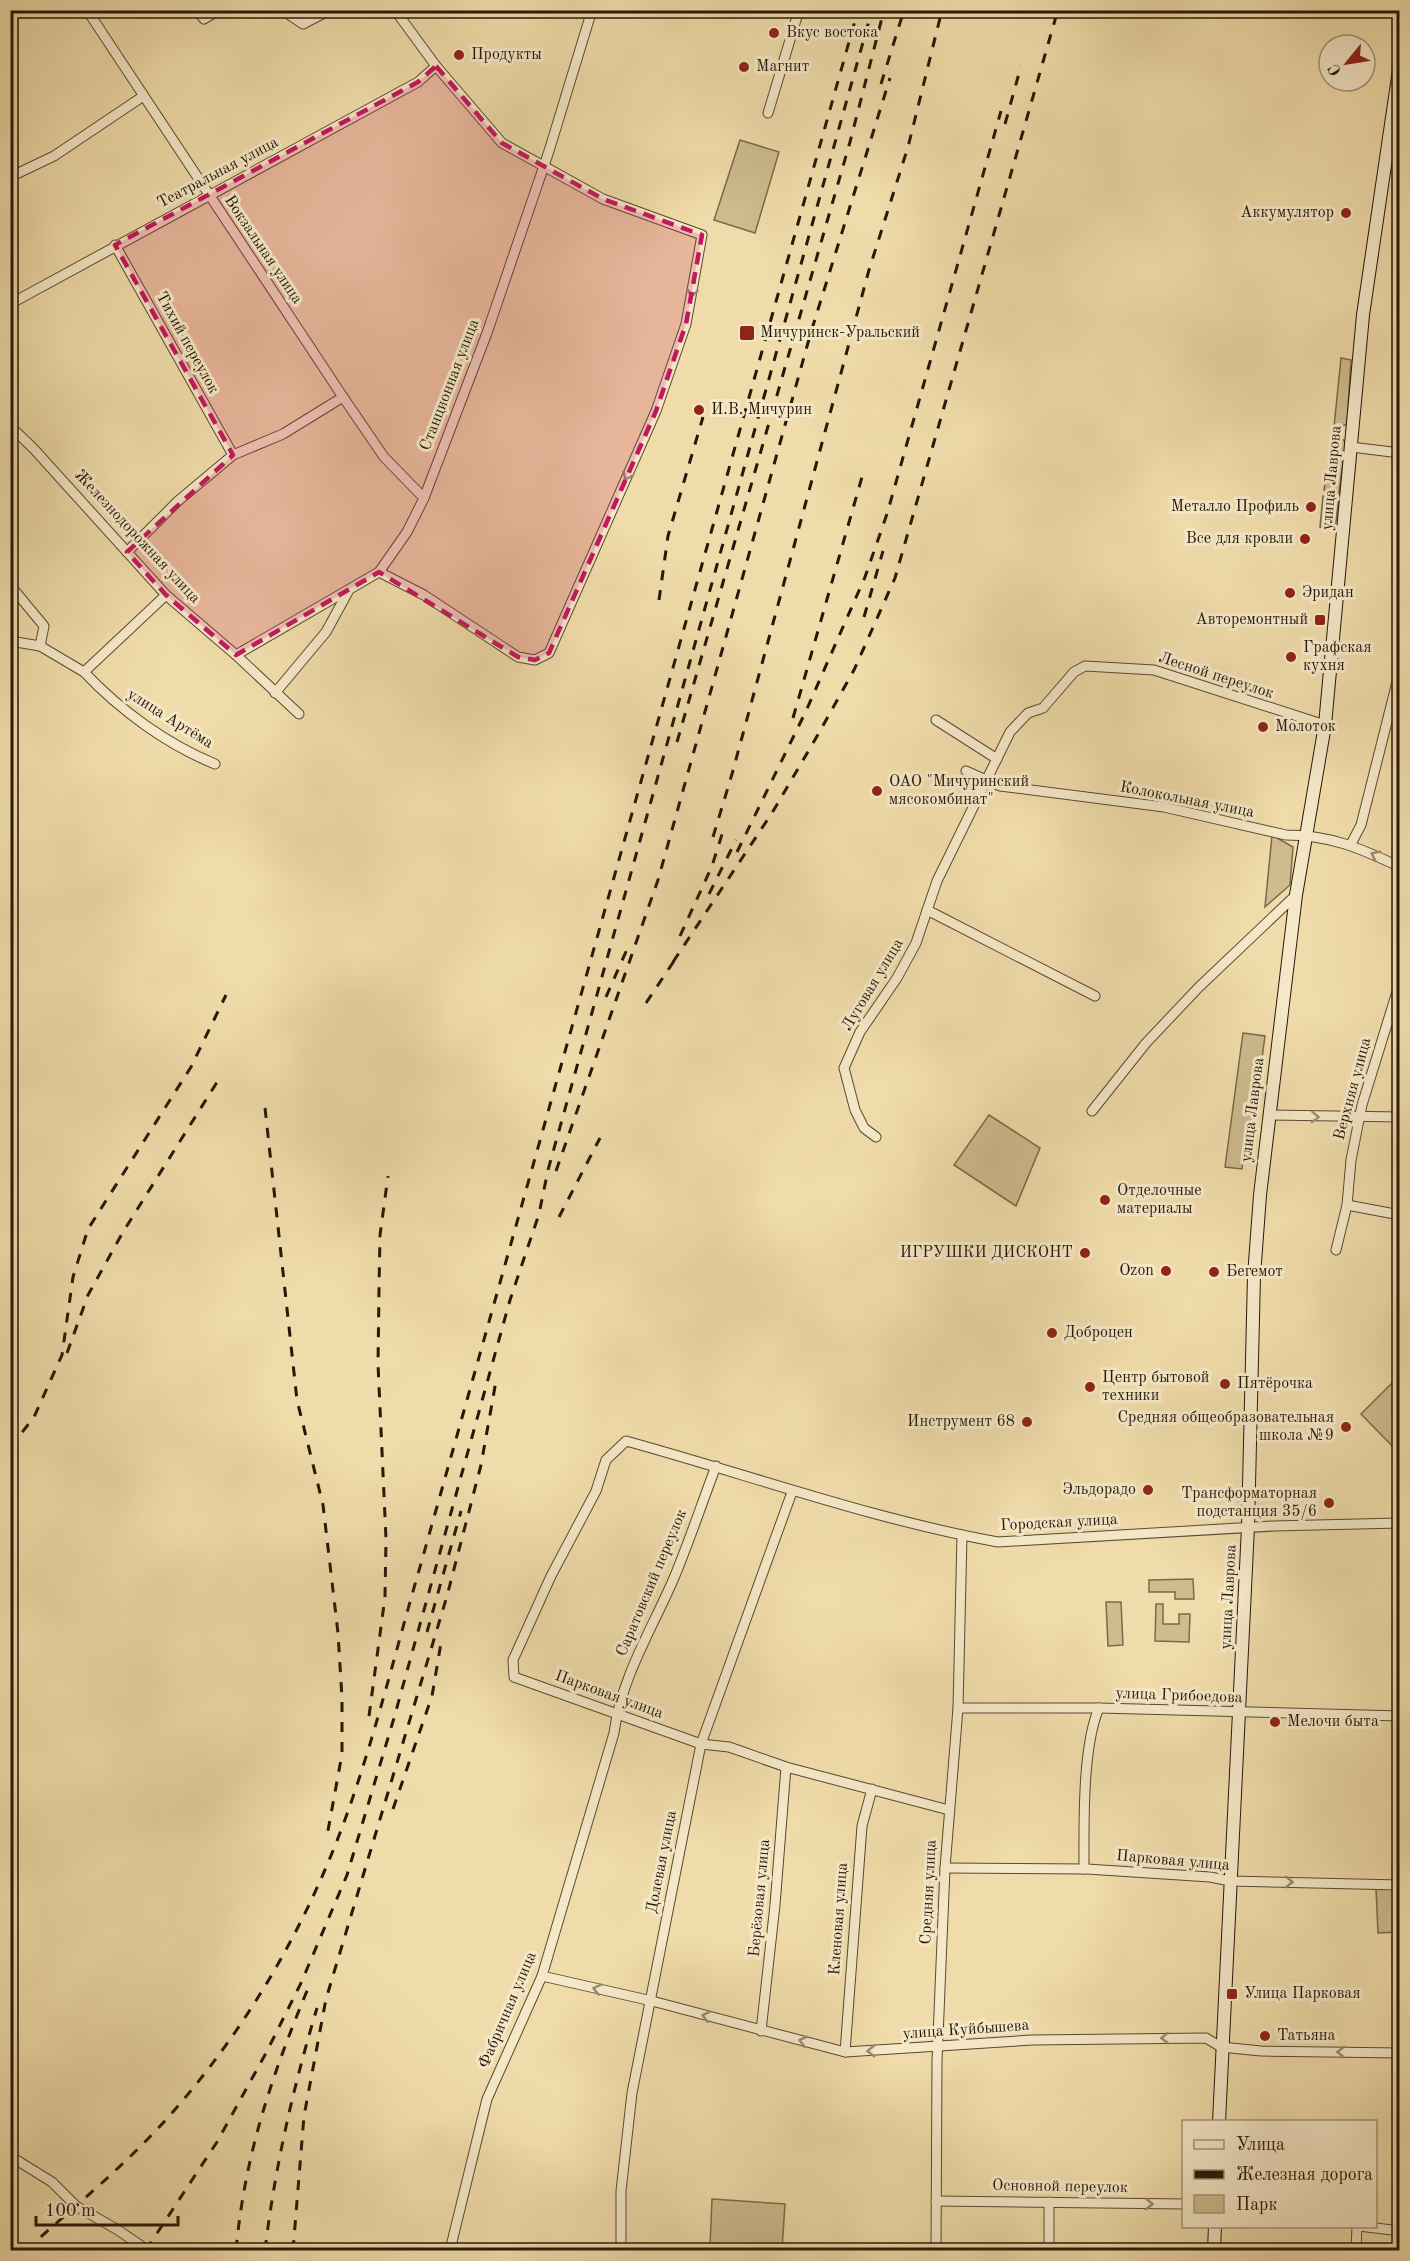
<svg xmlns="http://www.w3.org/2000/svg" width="1410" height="2261" viewBox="0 0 1410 2261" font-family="'Old Standard TT',serif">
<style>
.green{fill:#cebb8e;stroke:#7a6a4a;stroke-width:1.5}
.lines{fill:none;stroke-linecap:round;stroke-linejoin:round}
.street-casing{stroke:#584930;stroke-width:11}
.secondary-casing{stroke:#261807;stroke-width:14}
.street{stroke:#f5e8c8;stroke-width:9}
.secondary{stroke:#f5e8c8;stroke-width:12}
.rail{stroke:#261807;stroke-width:3;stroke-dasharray:10 10;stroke-linecap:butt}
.oneway{stroke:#988a71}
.marked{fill:#c2185b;fill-opacity:0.2;stroke:#c2185b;stroke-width:4.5;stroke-dasharray:12 8;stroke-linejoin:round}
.poi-dot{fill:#8f2418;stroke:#f5e8c8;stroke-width:2}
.labels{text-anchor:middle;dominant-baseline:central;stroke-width:6;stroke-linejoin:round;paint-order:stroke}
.poi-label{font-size:16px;fill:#261807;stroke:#f5e8c8;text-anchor:start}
.street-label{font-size:16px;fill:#261807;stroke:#f5e8c8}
</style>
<rect width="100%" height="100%" fill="#f0dcaa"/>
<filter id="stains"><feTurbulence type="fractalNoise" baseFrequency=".00333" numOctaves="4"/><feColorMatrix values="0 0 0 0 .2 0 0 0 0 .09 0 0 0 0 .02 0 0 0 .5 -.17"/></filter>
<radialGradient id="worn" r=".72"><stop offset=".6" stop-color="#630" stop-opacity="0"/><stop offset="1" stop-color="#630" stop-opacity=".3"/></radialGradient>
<g class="green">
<polygon points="740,140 779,152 755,233 714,220"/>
<polygon points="1341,358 1351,360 1347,424 1339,428 1334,427"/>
<polygon points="1333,436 1346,441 1339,493 1324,490"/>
<polygon points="1323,496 1339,498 1335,529 1320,527"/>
<polygon points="1272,835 1293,847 1290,885 1265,907"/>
<polygon points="1243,1033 1265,1036 1250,1148 1245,1147 1242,1169 1225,1167"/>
<polygon points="989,1115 1040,1148 1016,1206 954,1165"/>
<polygon points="1394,1381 1399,1387 1399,1453 1361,1414"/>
<polygon points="1193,1579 1194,1599 1175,1599 1175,1592 1149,1592 1149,1580"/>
<polygon points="1106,1602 1121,1602 1123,1645 1108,1646"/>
<polygon points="1156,1604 1163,1604 1163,1624 1179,1624 1179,1614 1190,1614 1189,1642 1155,1641"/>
<polygon points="1376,1888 1399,1889 1399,1932 1378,1933"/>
<polygon points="712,2199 785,2204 782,2250 710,2246"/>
</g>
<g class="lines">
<defs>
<g id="street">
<polyline points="87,10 343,397 384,457 424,498"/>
<polyline points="197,10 204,19 219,10"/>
<polyline points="282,10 303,24 330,10"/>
<polyline points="768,113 799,10"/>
<polyline points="10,177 54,156 142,97"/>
<polyline points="115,245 233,455"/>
<polyline points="10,304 418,82 436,66"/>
<polyline points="10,426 33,448 166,595 236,655 299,714"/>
<polyline points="1351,447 1400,453"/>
<polyline points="127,552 178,501 233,455 283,434 343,397"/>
<polyline points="379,572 424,595 518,657 535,660 549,653 656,411 686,324 702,235 603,199 502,143 436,66 395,10"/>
<polyline points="10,585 44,626 40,646"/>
<polyline points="10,641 40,646 84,672 166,595"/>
<polyline points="236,655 379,572 407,532 424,498 487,333 549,151 592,10"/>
<path d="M 84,672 C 120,710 166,744 215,764"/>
<polyline points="275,693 326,632 349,590"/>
<polyline points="936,720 997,759"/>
<path d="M 966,771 L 1000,786 L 1164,807 L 1286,835 C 1330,835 1360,848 1400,867"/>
<polyline points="1351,844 1361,825 1400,670"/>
<polyline points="927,910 1095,996"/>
<polyline points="1092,1111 1146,1043 1199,987 1296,895"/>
<polyline points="1270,1115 1400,1117"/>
<polyline points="876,1137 864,1128 855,1110 844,1068 860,1032 897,978 916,943 937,881 1010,732 1028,713 1043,708 1074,672 1085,666 1154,670 1325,725"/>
<polyline points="1347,1205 1400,1215"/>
<polyline points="1336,1250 1347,1205 1351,1160 1362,1105 1400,982"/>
<polyline points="958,1708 1099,1708 1400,1716"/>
<path d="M 949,1810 L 786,1767 L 729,1747 L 701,1744 L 514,1677 L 513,1660 L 551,1576 L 596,1491 L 606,1460 L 626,1441 C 750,1475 871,1519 998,1542 L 1274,1526 L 1400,1523"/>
<polyline points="945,1868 1087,1869 1210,1877 1230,1881 1400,1885"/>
<path d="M 1084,1869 C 1084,1827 1082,1747 1099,1708"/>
<polyline points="542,1976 652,2001 845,2052 1032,2040 1206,2038 1221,2047 1261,2051 1400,2053"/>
<polyline points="761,2031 775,1905 786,1767"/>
<polyline points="845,2052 862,1826 872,1789"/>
<polyline points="10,2156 52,2182 76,2206 118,2230 147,2250"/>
<polyline points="936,2201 1184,2204"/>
<polyline points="1049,2202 1049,2250"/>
<polyline points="1359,2226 1400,2231"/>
<path d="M 450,2250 L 487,2099 L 542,1976 L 614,1733 C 621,1678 652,1629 674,1578 C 689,1542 702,1503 716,1466"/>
<polyline points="621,2250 621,2191 632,2093 701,1744 792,1492"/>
<polyline points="936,2250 937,2061 945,1868 958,1708 962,1535"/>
<polyline points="1356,2250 1357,2226"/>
</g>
<g id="secondary">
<polyline points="1219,2122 1248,1527 1254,1276 1260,1195 1296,895 1325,725 1363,315 1400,63"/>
<polyline points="1214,2250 1215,2226"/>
</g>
</defs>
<use href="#street" class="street-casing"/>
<use href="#secondary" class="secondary-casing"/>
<use href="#street" class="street"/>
<use href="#secondary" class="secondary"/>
<g class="rail">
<polyline points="881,84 904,10"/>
<polyline points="1005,124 1021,66"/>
<polyline points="659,600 668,536 703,417"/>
<polyline points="864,617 883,551"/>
<polyline points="793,718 864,470"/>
<polyline points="677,742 850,142 884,10"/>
<polyline points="713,837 732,774 869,270 908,147 942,10"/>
<polyline points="737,852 806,711 865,577 887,514 1001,111"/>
<polyline points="709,894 736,840"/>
<polyline points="680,936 712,866 725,825"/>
<polyline points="673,962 772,813 816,738 854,670 895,578 1057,13"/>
<polyline points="606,997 628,947"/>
<polyline points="646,1003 678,955"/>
<polyline points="265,1108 297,1400 323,1505 338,1633 342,1698 342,1754 327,1836"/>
<polyline points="556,1171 658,880 811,332 890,78"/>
<polyline points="559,1217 600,1138"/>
<polyline points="67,1353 88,1295 123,1232 219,1079"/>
<polyline points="10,1448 34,1417 62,1355 73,1277 88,1229 191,1067 226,995"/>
<polyline points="427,1632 461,1511"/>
<polyline points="369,1716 385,1597 386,1539 378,1364 379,1290 380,1235 388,1176"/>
<polyline points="393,1809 432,1696 442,1637"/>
<path d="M 26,2250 C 75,2206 127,2164 171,2114 C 248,2027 308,1923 347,1814 C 376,1733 396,1649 420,1567 L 858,10"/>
<polyline points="146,2250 217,2142 266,2053 301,1983 347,1875 394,1718 510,1300 539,1214 548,1170 872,10"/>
<path d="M 236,2250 C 245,2153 272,2075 309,1986"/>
<path d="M 265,2250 C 275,2167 293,2088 317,2008"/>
<polyline points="293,2250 304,2116 326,1999 447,1596 481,1465 496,1381"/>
</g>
</g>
<defs><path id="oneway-chevron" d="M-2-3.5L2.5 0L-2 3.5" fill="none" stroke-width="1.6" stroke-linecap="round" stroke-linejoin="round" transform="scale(1.5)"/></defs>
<g class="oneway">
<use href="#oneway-chevron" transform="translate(692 293) rotate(100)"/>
<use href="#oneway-chevron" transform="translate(627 476) rotate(114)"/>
<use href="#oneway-chevron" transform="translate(1375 855) rotate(-154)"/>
<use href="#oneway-chevron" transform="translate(1315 1117) rotate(2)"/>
<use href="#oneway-chevron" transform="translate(1289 1882) rotate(1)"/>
<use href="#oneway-chevron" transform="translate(597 1989) rotate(-167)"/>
<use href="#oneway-chevron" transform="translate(706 2016) rotate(-165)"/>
<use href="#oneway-chevron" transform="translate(1165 2038) rotate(179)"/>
<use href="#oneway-chevron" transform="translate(803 2041) rotate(-166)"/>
<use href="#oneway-chevron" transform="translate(871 2051) rotate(179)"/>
<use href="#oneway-chevron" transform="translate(1341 2052) rotate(-179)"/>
<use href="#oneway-chevron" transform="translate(1149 2204) rotate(1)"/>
</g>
<path class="marked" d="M 436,66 L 502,143 L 603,199 L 702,235 L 686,324 L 656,411 L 549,653 L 535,660 L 518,657 L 379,572 L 236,655 L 166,595 L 127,552 L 233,455 L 115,245 L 418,82 Z"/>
<g class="poi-dot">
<circle cx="774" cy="33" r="6"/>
<circle cx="459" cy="55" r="6"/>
<circle cx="744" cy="67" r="6"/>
<circle cx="1346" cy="213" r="6"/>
<rect x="739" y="325" width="16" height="16" rx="3"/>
<circle cx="699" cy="410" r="6"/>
<circle cx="1311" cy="507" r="6"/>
<circle cx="1305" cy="539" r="6"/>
<circle cx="1290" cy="593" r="6"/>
<rect x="1314" y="614" width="12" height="12" rx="3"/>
<circle cx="1291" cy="657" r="6"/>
<circle cx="1263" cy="727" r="6"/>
<circle cx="877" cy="791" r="6"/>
<circle cx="1105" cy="1200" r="6"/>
<circle cx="1085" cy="1253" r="6"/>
<circle cx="1166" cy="1271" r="6"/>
<circle cx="1214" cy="1272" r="6"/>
<circle cx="1052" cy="1333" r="6"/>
<circle cx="1225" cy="1384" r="6"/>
<circle cx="1090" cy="1387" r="6"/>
<circle cx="1027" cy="1422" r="6"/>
<circle cx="1346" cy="1427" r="6"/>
<circle cx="1148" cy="1490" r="6"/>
<circle cx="1329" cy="1503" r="6"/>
<circle cx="1275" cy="1722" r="6"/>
<rect x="1226" y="1988" width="12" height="12" rx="3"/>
<circle cx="1265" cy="2036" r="6"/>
</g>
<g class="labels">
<g class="poi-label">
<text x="786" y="33">Вкус востока</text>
<text x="471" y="55">Продукты</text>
<text x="756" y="67">Магнит</text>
<text x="1334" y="213" text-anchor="end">Аккумулятор</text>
<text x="760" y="333">Мичуринск-Уральский</text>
<text x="711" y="410">И.В. Мичурин</text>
<text x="1299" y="507" text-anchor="end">Металло Профиль</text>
<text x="1293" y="539" text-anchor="end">Все для кровли</text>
<text x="1302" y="593">Эридан</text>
<text x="1308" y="620" text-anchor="end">Авторемонтный</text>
<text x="1303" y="648">Графская<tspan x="1303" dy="18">кухня</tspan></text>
<text x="1275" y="727">Молоток</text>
<text x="889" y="782">ОАО "Мичуринский<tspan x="889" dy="18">мясокомбинат"</tspan></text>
<text x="1117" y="1191">Отделочные<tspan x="1117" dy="18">материалы</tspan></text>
<text x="1073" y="1253" text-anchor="end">ИГРУШКИ ДИСКОНТ</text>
<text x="1154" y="1271" text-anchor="end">Ozon</text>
<text x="1226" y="1272">Бегемот</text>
<text x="1064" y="1333">Доброцен</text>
<text x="1102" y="1378">Центр бытовой<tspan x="1102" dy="18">техники</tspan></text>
<text x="1237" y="1384">Пятёрочка</text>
<text x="1334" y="1418" text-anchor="end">Средняя общеобразовательная<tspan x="1334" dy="18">школа №9</tspan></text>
<text x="1015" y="1422" text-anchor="end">Инструмент 68</text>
<text x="1136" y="1490" text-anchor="end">Эльдорадо</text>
<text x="1317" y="1494" text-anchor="end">Трансформаторная<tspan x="1317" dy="18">подстанция 35/6</tspan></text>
<text x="1287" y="1722">Мелочи быта</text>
<text x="1244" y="1994">Улица Парковая</text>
<text x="1277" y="2036">Татьяна</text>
</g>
<g class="street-label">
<text transform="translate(218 173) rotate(-28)">Театральная улица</text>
<text transform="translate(263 250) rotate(56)">Вокзальная улица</text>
<text transform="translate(187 343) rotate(61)">Тихий переулок</text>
<text transform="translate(450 385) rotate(-69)">Станционная улица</text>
<text transform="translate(1332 478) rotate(-85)">улица Лаврова</text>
<text transform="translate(137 537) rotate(47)">Железнодорожная улица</text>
<text transform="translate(1216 676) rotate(18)">Лесной переулок</text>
<text transform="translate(170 719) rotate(32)">улица Артёма</text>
<text transform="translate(1187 800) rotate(11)">Колокольная улица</text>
<text transform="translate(873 985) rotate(-59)">Луговая улица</text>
<text transform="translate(1353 1089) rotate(-75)">Верхняя улица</text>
<text transform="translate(1253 1110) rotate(-83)">улица Лаврова</text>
<text transform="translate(1059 1523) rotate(-3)">Городская улица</text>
<text transform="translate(652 1583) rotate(-67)">Саратовский переулок</text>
<text transform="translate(1229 1597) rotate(-87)">улица Лаврова</text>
<text transform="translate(609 1695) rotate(20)">Парковая улица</text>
<text transform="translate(1179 1696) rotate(2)">улица Грибоедова</text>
<text transform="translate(1173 1861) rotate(5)">Парковая улица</text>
<text transform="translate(662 1862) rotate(-79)">Долевая улица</text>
<text transform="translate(929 1892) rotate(-87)">Средняя улица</text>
<text transform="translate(760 1898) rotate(-85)">Берёзовая улица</text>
<text transform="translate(839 1919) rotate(-86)">Кленовая улица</text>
<text transform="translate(508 2010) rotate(-67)">Фабричная улица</text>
<text transform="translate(966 2030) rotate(-4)">улица Куйбышева</text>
<text transform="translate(1060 2187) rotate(1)">Основной переулок</text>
</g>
</g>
<rect width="1410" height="2261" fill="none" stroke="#f0dcaa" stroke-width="36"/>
<rect x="12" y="12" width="1386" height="2237" fill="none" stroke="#261807" stroke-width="3"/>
<rect x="18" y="18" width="1374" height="2225" fill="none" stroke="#261807" stroke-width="1.5"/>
<rect x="1182" y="2120" width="195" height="108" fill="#f5e8c8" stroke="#a2957b" stroke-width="1.5"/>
<rect x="1194" y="2140" width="30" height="9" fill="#f5e8c8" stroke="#a2957b" stroke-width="1.5"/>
<text x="1236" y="2150" font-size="18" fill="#261807">Улица</text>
<rect x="1194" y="2170" width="30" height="9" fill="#261807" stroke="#a2957b" stroke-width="1.5"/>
<text x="1236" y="2180" font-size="18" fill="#261807">Железная дорога</text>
<rect x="1194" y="2195" width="30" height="18" fill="#cebb8e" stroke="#a2957b" stroke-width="1.5"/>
<text x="1236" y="2210" font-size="18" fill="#261807">Парк</text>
<g transform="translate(1347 63) rotate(240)"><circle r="28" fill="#f5e8c8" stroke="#a2957b" stroke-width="1.5"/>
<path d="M0-4.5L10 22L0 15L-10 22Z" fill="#8f2418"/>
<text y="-9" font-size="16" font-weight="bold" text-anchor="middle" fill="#261807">С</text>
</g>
<path d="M36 2216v9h142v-9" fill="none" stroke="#261807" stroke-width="3"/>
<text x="45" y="2216" font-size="18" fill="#261807" stroke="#f5e8c8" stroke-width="4.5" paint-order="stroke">100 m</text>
<rect width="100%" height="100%" filter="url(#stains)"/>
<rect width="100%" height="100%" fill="url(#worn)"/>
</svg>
